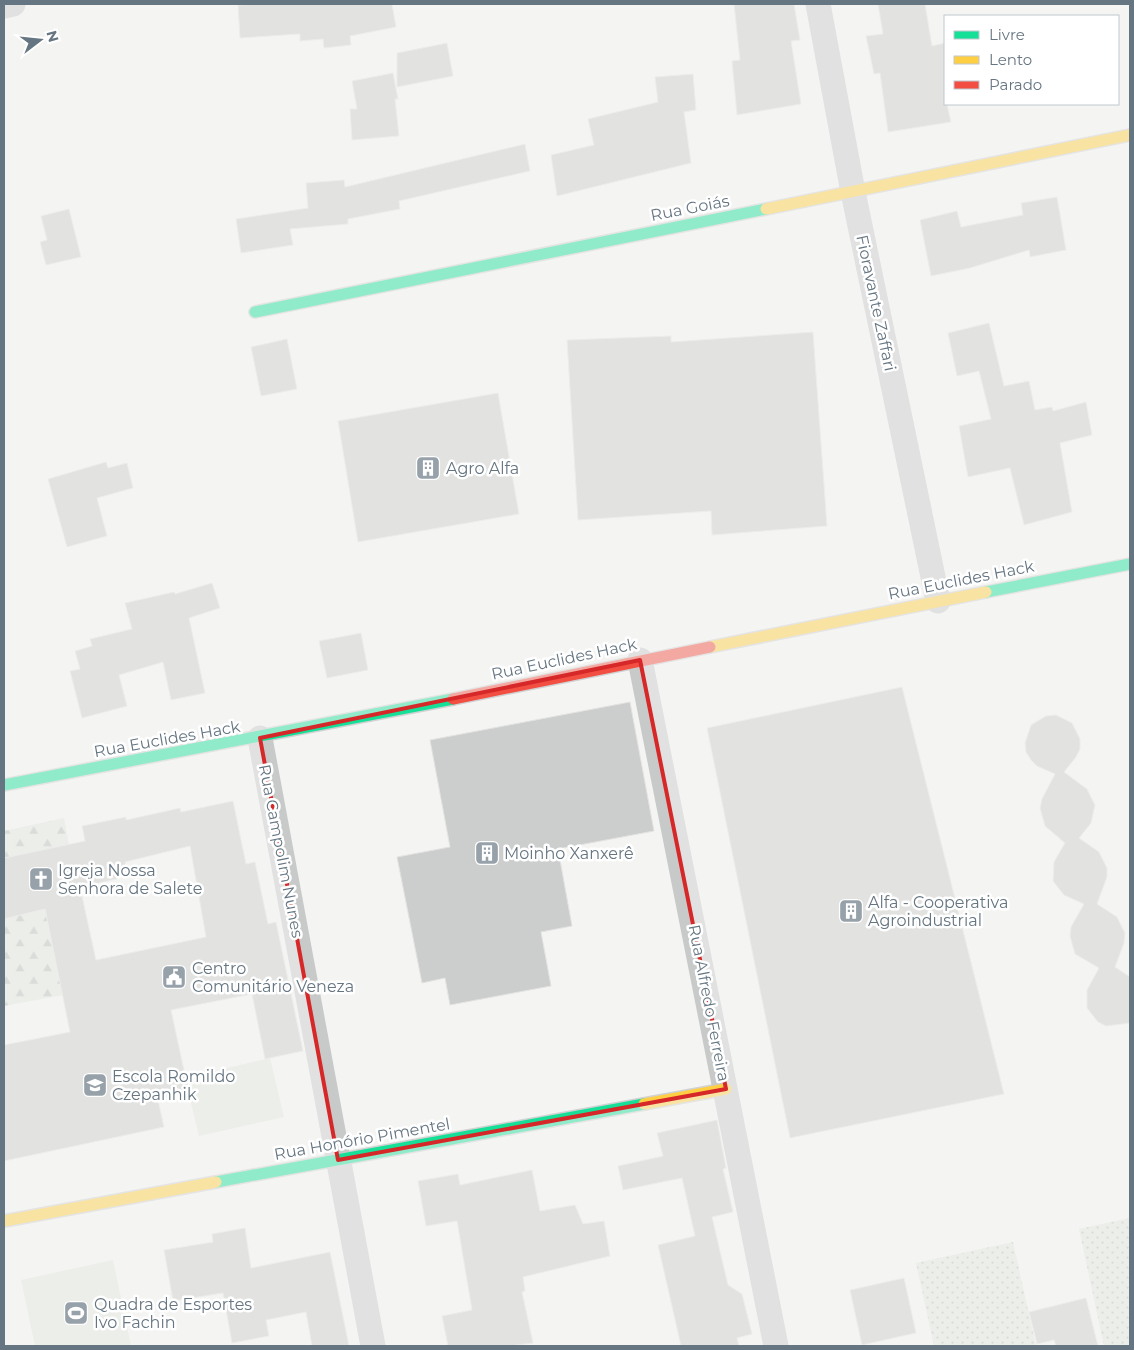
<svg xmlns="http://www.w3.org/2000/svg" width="1134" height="1350" viewBox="0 0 1134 1350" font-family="Montserrat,sans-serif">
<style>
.grass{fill:url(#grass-dots)}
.forest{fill:url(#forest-firs)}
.pitch{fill:#e2e6e0}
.building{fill:#cccecd;stroke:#e3e3e2;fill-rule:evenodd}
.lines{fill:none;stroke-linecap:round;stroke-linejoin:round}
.fast-casing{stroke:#d0d1d2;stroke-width:14}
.slow-casing{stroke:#d0d1d2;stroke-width:14}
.jam-casing{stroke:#d0d1d2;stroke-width:14}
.street{stroke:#c8caca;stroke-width:25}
.fast{stroke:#16e098;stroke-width:11}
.slow{stroke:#ffcf43;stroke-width:11}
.jam{stroke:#f24e42;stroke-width:11}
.marked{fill:none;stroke:#d62828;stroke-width:4;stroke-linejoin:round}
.labels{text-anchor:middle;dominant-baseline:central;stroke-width:5;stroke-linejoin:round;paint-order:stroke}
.street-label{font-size:16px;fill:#657581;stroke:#fff}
.poi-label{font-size:16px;fill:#657581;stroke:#fff;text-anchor:start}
</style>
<defs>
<pattern id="grass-dots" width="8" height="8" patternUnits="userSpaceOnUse" patternTransform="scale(1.25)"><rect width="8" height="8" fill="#e2e6e0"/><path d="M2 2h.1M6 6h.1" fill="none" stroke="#bbbfbb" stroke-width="1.8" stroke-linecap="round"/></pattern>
<pattern id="forest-firs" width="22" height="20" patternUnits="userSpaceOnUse" patternTransform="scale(1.25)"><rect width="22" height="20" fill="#e2e6e0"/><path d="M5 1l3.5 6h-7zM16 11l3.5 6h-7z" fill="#bbbfbb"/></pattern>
</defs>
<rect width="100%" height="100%" fill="#f4f4f2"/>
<g class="grass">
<polygon points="1130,1218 1130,1346 1104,1346 1079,1229"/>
<polygon points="1013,1242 1036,1346 934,1346 916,1263"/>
</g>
<g class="forest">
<polygon points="64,818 69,845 4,858 4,831"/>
<polygon points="45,909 63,995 4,1006 4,919"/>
</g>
<g class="pitch">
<polygon points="270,1058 284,1117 199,1136 185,1078"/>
<polygon points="113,1260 131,1346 35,1346 21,1280"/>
</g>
<g class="building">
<polygon points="259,4 392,4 396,27 350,36 351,45 324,48 323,39 300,41 300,34 240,38 238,5"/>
<polygon points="734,4 794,4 800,40 791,41 801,104 737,115 732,61 740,60"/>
<polygon points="878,4 925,4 932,46 945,43 945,104 947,104 951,122 888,132 880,73 874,74 866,36 883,34"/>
<polygon points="447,43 453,76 397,87 397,53"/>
<polygon points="393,73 398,99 395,99 399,136 352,140 350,109 357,109 352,81"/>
<polygon points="693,74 696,110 684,112 691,163 557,196 551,155 594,145 588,119 658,102 655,77"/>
<polygon points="525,144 530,171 399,201 400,209 348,219 348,224 290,229 293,245 241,253 236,219 308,208 306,183 344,180 345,187"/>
<polygon points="1057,197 1066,250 1030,257 1029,250 970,268 931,276 920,220 957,211 961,227 1023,215 1021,203"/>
<polygon points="69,209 81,257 46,265 40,242 47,240 41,216"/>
<polygon points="989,323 1004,386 1029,381 1035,410 1052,407 1053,411 1086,402 1092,435 1060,443 1072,512 1024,525 1010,468 968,477 959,426 991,419 979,371 957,376 948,333"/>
<polygon points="813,332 827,526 712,535 711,511 578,520 567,340 671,336 671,342"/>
<polygon points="287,339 297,389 261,396 251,347"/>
<polygon points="498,393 519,514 358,542 338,421"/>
<polygon points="106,462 108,468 127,463 133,488 97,498 107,536 67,547 48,479"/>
<polygon points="212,583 220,608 189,618 205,693 171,700 163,662 119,675 127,706 82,718 70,671 80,669 75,651 92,646 90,639 132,629 125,603 174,592 175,594"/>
<polygon points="361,633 368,670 327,678 319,641"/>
<polygon points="902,687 1004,1094 790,1138 707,728"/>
<polygon points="630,702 654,831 558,849 572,926 541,932 551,986 450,1005 445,978 422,983 397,857 450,847 430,740"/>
<polygon points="1056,715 1072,723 1080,739 1080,749 1076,757 1064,772 1087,789 1095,805 1091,823 1079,838 1099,852 1107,868 1107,877 1097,904 1117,917 1125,933 1124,943 1115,967 1130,977 1130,1023 1106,1026 1098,1022 1087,1008 1087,990 1099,968 1075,954 1070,936 1071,927 1084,904 1064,895 1053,881 1054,862 1065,843 1045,826 1040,808 1042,799 1055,774 1037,766 1031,760 1026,752 1025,743 1031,725 1046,716"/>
<path d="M 233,801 L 246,864 L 255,862 L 268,924 L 276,922 L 303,1051 L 265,1059 L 252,994 L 171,1010 L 189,1093 L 158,1100 L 164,1127 L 4,1161 L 4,1045 L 70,1032 L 45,909 L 4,919 L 4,858 L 85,841 L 82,826 L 126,817 L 126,820 L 180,808 L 181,812 ZM 190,846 L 206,937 L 96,960 L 80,887 L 117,879 L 116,873 L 127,871 L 125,862 Z"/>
<polygon points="717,1120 726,1168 723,1169 733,1212 712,1217 728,1285 742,1294 752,1334 737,1338 739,1346 681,1346 658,1245 695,1236 682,1178 623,1190 618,1166 663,1156 657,1133"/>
<polygon points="532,1170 540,1211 575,1205 583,1224 604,1221 610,1256 523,1277 525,1291 522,1292 533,1343 510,1346 448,1346 442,1316 472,1310 457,1221 426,1226 418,1181 458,1174 460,1185"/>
<polygon points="245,1228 251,1268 330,1252 349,1346 312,1346 306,1312 266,1320 269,1336 232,1343 223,1293 173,1301 164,1250 213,1242 212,1234"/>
<polygon points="904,1278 916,1333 862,1345 850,1290"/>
<polygon points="1086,1298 1098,1346 1056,1346 1054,1340 1037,1344 1029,1312"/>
</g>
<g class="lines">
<defs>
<g id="fast">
<polyline points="255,312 766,209"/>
<polyline points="986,592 1130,564"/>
<polyline points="4,785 453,699"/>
<polyline points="216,1182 644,1104"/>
</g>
<g id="slow">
<polyline points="766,209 1130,135"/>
<polyline points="710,647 986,592"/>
<polyline points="644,1104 726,1089"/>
<polyline points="4,1221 216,1182"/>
</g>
<polyline id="jam" points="453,699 710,647"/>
</defs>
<use href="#fast" class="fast-casing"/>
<use href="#slow" class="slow-casing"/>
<use href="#jam" class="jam-casing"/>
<g class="street">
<polyline points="818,4 853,192 938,601"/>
<polyline points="4,6 13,4"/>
<polyline points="640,660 776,1346"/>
<polyline points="260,738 373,1346"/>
</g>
<use href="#fast" class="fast"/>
<use href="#slow" class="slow"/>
<use href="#jam" class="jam"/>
</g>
<path d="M0 0H1134V1350H0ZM 640,660 L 726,1089 L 338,1160 L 260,738 Z" fill="#f4f4f2" fill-opacity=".55" fill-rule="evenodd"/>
<path class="marked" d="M 640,660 L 726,1089 L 338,1160 L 260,738 Z"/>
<defs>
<symbol id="building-square" viewBox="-11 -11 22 22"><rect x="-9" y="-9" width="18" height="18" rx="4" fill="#97a1a9" stroke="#fff"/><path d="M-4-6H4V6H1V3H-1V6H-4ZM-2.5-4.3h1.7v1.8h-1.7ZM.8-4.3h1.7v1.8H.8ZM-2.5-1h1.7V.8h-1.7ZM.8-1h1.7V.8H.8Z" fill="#fff"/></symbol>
<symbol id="church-square" viewBox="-11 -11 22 22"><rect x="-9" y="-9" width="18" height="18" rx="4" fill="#97a1a9" stroke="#fff"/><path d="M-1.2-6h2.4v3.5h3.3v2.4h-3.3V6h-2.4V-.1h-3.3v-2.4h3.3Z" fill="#fff"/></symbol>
<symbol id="civic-square" viewBox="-11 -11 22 22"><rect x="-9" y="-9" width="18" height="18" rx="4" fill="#97a1a9" stroke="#fff"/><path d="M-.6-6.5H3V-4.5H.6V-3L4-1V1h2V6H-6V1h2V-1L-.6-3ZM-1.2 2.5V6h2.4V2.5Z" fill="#fff"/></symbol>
<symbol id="school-square" viewBox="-11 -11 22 22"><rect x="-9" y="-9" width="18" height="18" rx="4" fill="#97a1a9" stroke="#fff"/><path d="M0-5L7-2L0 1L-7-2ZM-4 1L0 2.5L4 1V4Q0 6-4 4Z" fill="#fff"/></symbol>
<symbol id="stadium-square" viewBox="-11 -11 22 22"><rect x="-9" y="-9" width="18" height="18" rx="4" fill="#97a1a9" stroke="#fff"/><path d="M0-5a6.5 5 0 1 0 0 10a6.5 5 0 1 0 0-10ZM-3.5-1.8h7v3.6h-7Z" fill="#fff"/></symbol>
</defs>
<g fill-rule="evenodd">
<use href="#building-square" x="414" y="454" width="28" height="28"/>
<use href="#building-square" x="473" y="839" width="28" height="28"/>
<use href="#church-square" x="27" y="865" width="28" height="28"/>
<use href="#building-square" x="837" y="897" width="28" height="28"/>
<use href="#civic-square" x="160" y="963" width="28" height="28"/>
<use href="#school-square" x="81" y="1071" width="28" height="28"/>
<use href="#stadium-square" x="62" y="1299" width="28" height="28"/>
</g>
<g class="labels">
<g class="street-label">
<text transform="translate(690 208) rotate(-11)">Rua Goiás</text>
<text transform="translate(876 303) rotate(78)">Fioravante Zaffari</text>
<text transform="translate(961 580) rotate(-11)">Rua Euclides Hack</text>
<text transform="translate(564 659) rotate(-12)">Rua Euclides Hack</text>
<text transform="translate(167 739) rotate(-10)">Rua Euclides Hack</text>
<text transform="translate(281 851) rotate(79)">Rua Campolim Nunes</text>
<text transform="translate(709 1003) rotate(79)">Rua Alfredo Ferreira</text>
<text transform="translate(362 1139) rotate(-10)">Rua Honório Pimentel</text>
</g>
<g class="poi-label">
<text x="446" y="468">Agro Alfa</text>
<text x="504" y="853">Moinho Xanxerê</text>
<text x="58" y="870">Igreja Nossa<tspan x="58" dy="18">Senhora de Salete</tspan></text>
<text x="868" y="902">Alfa - Cooperativa<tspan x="868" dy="18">Agroindustrial</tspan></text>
<text x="192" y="968">Centro<tspan x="192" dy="18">Comunitário Veneza</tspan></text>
<text x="112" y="1076">Escola Romildo<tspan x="112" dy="18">Czepanhik</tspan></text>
<text x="94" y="1304">Quadra de Esportes<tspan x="94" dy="18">Ivo Fachin</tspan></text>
</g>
</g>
<rect width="1134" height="1350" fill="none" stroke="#657581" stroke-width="10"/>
<rect x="944" y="15" width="175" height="90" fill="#ffffff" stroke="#c1c8cd"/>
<rect x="954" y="31" width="25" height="8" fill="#16e098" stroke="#c1c8cd"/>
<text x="989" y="40" font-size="15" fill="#657581">Livre</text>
<rect x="954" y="56" width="25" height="8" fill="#ffcf43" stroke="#c1c8cd"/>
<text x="989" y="65" font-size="15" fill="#657581">Lento</text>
<rect x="954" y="81" width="25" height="8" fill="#f24e42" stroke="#c1c8cd"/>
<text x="989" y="90" font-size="15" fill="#657581">Parado</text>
<g transform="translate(40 40) rotate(74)" stroke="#ffffff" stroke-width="4" paint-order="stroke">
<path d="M0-4L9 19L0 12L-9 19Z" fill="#657581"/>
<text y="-8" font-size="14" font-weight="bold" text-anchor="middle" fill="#657581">N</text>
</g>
</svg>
